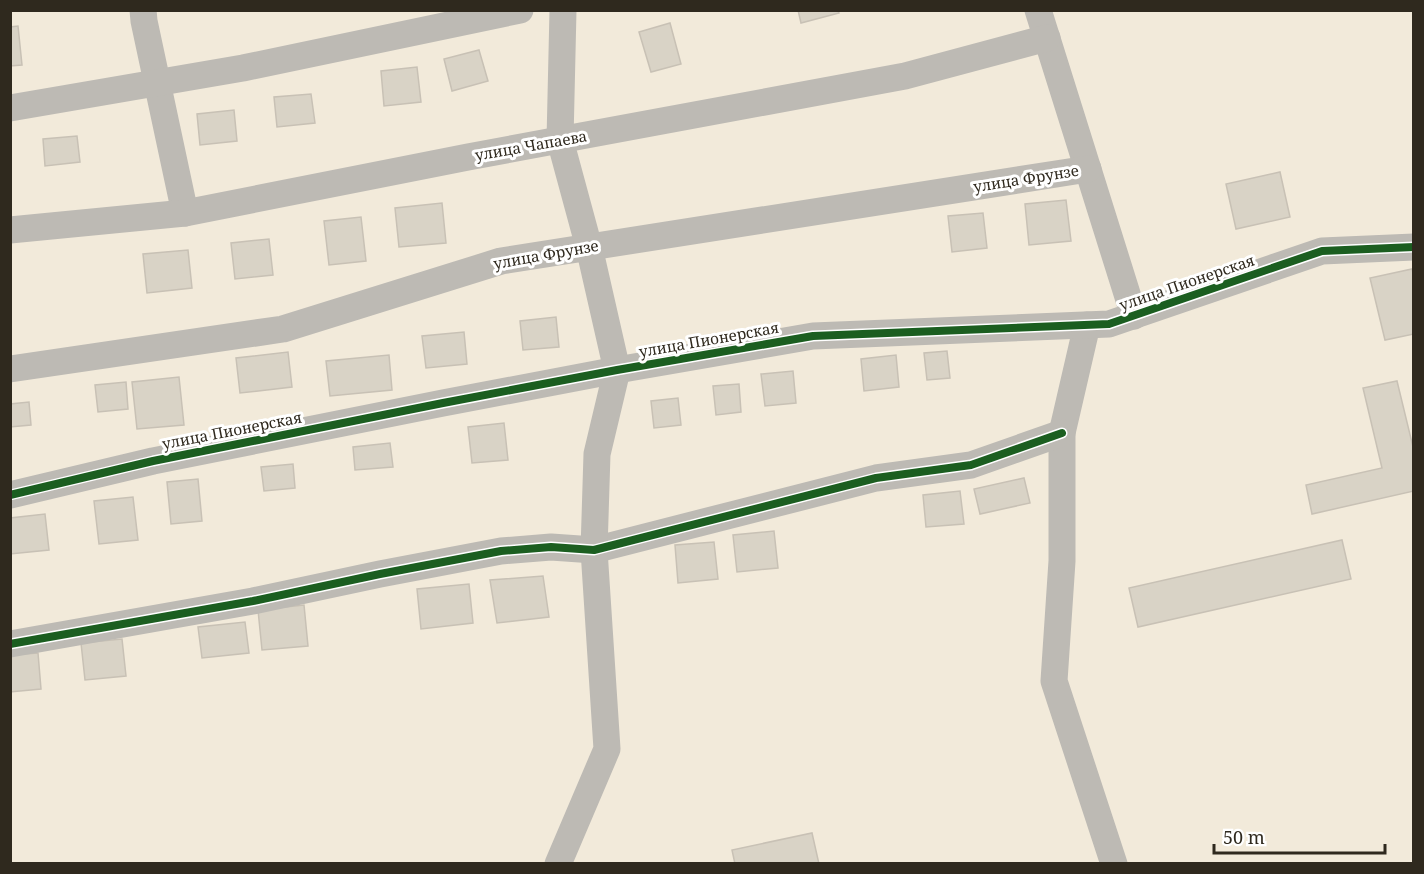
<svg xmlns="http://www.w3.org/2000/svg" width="1424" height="874" viewBox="0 0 1424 874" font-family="'Noto Serif',serif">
	<rect width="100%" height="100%" fill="#f2eada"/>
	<g fill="#d9d3c6" stroke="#c8c1b5" stroke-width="1.5">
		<polygon points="798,10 838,10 839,13 801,23"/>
		<polygon points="670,23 681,64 651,72 639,32"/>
		<polygon points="18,26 22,65 10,66 10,27"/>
		<polygon points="479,50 488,81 452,91 444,59"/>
		<polygon points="417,67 421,102 384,106 381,71"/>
		<polygon points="311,94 315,123 277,127 274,97"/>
		<polygon points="234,110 237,141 200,145 197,114"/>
		<polygon points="77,136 80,162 45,166 43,139"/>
		<polygon points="1280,172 1290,217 1236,229 1226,184"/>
		<polygon points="1066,200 1071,241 1029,245 1025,204"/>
		<polygon points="442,203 446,243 399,247 395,208"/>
		<polygon points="983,213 987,248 952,252 948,216"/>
		<polygon points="361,217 366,261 329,265 324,221"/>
		<polygon points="269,239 273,275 235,279 231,243"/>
		<polygon points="188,250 192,288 147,293 143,254"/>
		<polygon points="1412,269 1414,277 1414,334 1385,340 1370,278"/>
		<polygon points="556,317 559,347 523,350 520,321"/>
		<polygon points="464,332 467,364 426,368 422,336"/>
		<polygon points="947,351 950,378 927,380 924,353"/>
		<polygon points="288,352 292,387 240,393 236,358"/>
		<polygon points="389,355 392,390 330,396 326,361"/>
		<polygon points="896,355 899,387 864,391 861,359"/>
		<polygon points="793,371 796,403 765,406 761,374"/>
		<polygon points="179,377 184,425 137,429 132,382"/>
		<polygon points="1397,381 1414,451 1414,491 1312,514 1306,485 1382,468 1363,388"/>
		<polygon points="126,382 128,409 98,412 95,385"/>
		<polygon points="739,384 741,412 716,415 713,386"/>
		<polygon points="678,398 681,425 654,428 651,401"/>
		<polygon points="29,402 31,425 10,427 10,404"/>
		<polygon points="504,423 508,460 472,463 468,427"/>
		<polygon points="390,443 393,467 355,470 353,447"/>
		<polygon points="293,464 295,488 264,491 261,467"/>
		<polygon points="1024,478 1030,503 980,514 974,489"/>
		<polygon points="198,479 202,521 171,524 167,482"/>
		<polygon points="960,491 964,524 926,527 923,495"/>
		<polygon points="133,497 138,540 99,544 94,501"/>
		<polygon points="45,514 49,550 10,554 10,518"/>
		<polygon points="774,531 778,568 737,572 733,535"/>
		<polygon points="1342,540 1351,579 1138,627 1129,588"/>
		<polygon points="714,542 718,579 678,583 675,545"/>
		<polygon points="543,576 549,617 497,623 490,580"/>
		<polygon points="469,584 473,623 421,629 417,589"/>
		<polygon points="304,605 308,646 262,650 258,610"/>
		<polygon points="245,622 249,653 202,658 198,627"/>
		<polygon points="122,639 126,676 85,680 81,643"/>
		<polygon points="38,653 41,689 10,692 10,655"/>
		<polygon points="812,833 819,864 735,864 732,850"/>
	</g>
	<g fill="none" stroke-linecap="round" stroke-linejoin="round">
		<g stroke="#bdbab4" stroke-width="27">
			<polyline points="143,10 144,21 185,213"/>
			<polyline points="1038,10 1134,316"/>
			<polyline points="10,108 243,68 520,10"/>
			<polyline points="10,230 185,213 468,157 905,76 1047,38"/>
			<polyline points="1087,325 1062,433 1062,561 1054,681 1114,864"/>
			<polyline points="10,369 283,329 501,261 1088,169"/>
			<polyline points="10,495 153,461 443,403 617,370 813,336 1109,324 1322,251 1414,247"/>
			<polyline points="10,644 253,601 380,574 501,551 551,547 594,550 876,478 971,465 1062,433"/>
			<polyline points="558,864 607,749 594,550 597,454 617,370 589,247 560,140 563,10"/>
		</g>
		<defs>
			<g id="cycleway">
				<polyline points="10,495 153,461 443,403 617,370 813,336 1109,324 1322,251 1414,247"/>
				<polyline points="10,644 253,601 380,574 501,551 551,547 594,550 876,478 971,465 1062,433"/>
			</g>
		</defs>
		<use href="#cycleway" stroke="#fff" stroke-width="11"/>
		<use href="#cycleway" stroke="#1b5e20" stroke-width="8"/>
	</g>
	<g text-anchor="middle" stroke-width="6" stroke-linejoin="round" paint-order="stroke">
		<g font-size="15" fill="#2f291e" stroke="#fff">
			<text transform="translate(531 146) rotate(-10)" y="5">улица Чапаева</text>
			<text transform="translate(1026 179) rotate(-9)" y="5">улица Фрунзе</text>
			<text transform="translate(546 255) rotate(-10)" y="5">улица Фрунзе</text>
			<text transform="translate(1187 283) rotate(-19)" y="5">улица Пионерская</text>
			<text transform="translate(709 340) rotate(-10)" y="5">улица Пионерская</text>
			<text transform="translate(232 431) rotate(-11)" y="5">улица Пионерская</text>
		</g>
	</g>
	<rect width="1424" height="874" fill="none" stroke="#2f291e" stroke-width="24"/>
	<path d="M1214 844v9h171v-9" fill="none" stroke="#2f291e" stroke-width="3"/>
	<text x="1223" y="844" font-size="18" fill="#2f291e" stroke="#ffffff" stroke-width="4.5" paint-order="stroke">50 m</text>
</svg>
